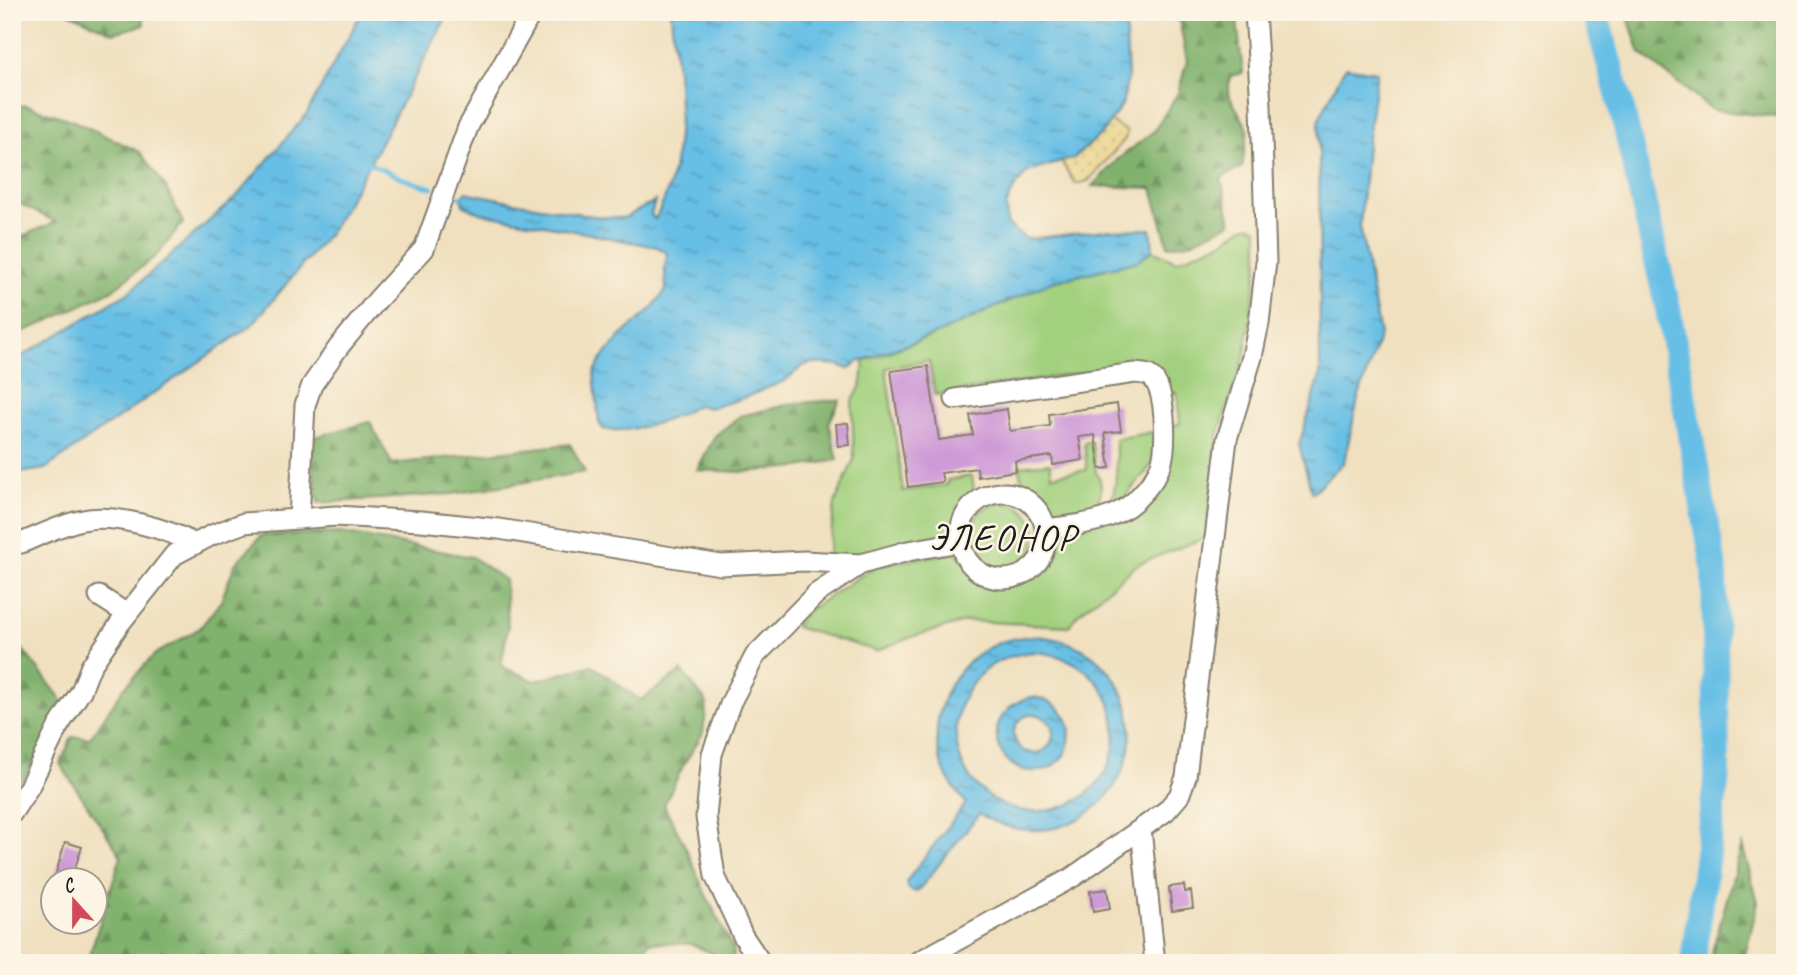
<svg xmlns="http://www.w3.org/2000/svg" width="1797" height="975" viewBox="0 0 1797 975" font-family="Caveat,sans-serif">
	<defs>
		<pattern id="forest-firs" width="22" height="20" patternUnits="userSpaceOnUse" patternTransform="scale(1.75)"><rect width="22" height="20" fill="#81b26d"/><path d="M5 1l3.5 6h-7zM16 11l3.5 6h-7z" fill="#699059"/></pattern>
		<pattern id="sand-dots" width="8" height="8" patternUnits="userSpaceOnUse" patternTransform="scale(1.75)"><rect width="8" height="8" fill="#eeda9e"/><path d="M2 2h.1M6 6h.1" fill="none" stroke="#ccba88" stroke-width="1.8" stroke-linecap="round"/></pattern>
		<pattern id="water-ripples" width="26" height="14" patternUnits="userSpaceOnUse" patternTransform="scale(1.75)"><rect width="26" height="14" fill="#68bfe5"/><path d="M2 4q2-2 4 0t4 0M15 11q2-2 4 0t4 0" fill="none" stroke="#559ab9"/></pattern>
	</defs>
	<rect width="100%" height="100%" fill="#fcf5e5"/>
	<filter id="ink" filterUnits="userSpaceOnUse"><feTurbulence type="fractalNoise" baseFrequency=".0143" numOctaves="2"/><feDisplacementMap in="SourceGraphic" scale="14" xChannelSelector="R" yChannelSelector="G"/><feConvolveMatrix kernelMatrix="1 2 1 2 8 2 1 2 1" color-interpolation-filters="sRGB"/></filter>
	<filter id="wash" filterUnits="userSpaceOnUse"><feTurbulence type="fractalNoise" baseFrequency=".00686" numOctaves="4" result="noise"/><feDisplacementMap in="SourceGraphic" scale="28" xChannelSelector="R" yChannelSelector="G"/><feGaussianBlur stdDeviation="1.57" result="paint"/><feColorMatrix in="noise" values="0 0 0 0 0 0 0 0 0 0 0 0 0 0 0 0 0 1.4 0 .05"/><feComposite in="paint" operator="in"/></filter>
	<g filter="url(#wash)">
		<rect width="100%" height="100%" fill="#f0e0c0"/>
		<g fill="#a2d07e" stroke="#5f764d" stroke-width="2">
			<path d="M1250,225L1258,229V263L1245,355L1218,435L1207,537L1138,564L1078,614L1069,626L968,621L911,637L877,651L795,627L806,612L877,565L956,552C962,559 966,568 974,574C994,589 1024,586 1040,567C1048,558 1048,545 1056,537L1140,504L1172,426L1180,424L1177,393H1168L1154,362L935,395L929,361L886,368L903,491L947,485V480L972,476L975,498C963,507 958,519 955,534L875,555L828,557L835,503L854,459L852,403L862,383L864,361L939,333L1051,282L1138,261L1153,250L1176,261L1222,242L1242,228Z"/>
			<path d="M1158,431V447L1150,467L1125,497L1110,506C1118,484 1117,462 1115,439Z"/>
			<path d="M1084,442H1092L1096,472L1099,477L1101,485L1100,496L1093,513L1050,521C1043,508 1036,499 1023,492L1019,466L1050,463L1052,475L1087,470Z"/>
			<circle cx="1003" cy="536" r="33"/>
		</g>
		<g fill="url(#forest-firs)" stroke="#4e6744" stroke-width="2">
			<polygon points="67,12 142,12 144,25 113,33"/>
			<polygon points="1175,12 1236,12 1243,73 1230,76 1228,94 1248,129 1242,167 1221,178 1231,223 1189,243 1168,246 1152,188 1092,186 1117,160 1154,131 1178,93 1187,61 1180,24"/>
			<polygon points="1626,12 1785,12 1785,118 1712,110 1640,53"/>
			<polygon points="25,105 74,121 140,152 165,186 183,223 157,255 111,291 42,324 12,336 12,240 56,222 12,200 12,108"/>
			<polygon points="840,400 829,423 838,460 799,467 744,472 697,470 715,436 740,416 795,403"/>
			<polygon points="370,422 392,464 570,444 585,472 452,494 318,503 311,459 311,438"/>
			<polygon points="342,533 472,557 505,580 508,626 501,666 535,681 592,665 640,700 682,671 707,703 703,733 683,766 664,805 687,850 705,893 733,949 734,963 691,944 649,942 639,963 87,963 121,856 60,764 72,737 90,738 123,689 154,655 200,628 221,601 235,564 262,535"/>
			<polygon points="12,632 20,646 66,705 12,799"/>
			<polygon points="1742,845 1758,902 1743,963 1709,963"/>
		</g>
		<path fill="url(#sand-dots)" stroke="#857b5d" stroke-width="2" d="M1110,121L1127,132L1125,139L1088,181L1075,184L1061,161C1081,155 1098,138 1110,121Z"/>
		<g fill="url(#water-ripples)" stroke="#426e80" stroke-width="2" fill-rule="evenodd">
			<polygon points="362,12 449,12 370,163 331,231 252,325 45,469 12,474 12,362 128,293 237,196 306,115"/>
			<path d="M671,12H1125L1128,78L1122,105L1102,133L1074,158L1027,172L1014,188L1006,206L1007,223L1015,231L1027,239L1104,230L1151,229L1153,250L1138,261L1051,282L939,333L858,362L848,369L838,365L811,363L803,366L785,381L738,400L709,408L697,405C674,421 630,434 603,429L599,423L594,374L601,360L619,338L650,310L666,290L665,269L667,253L657,247L481,213L463,205L461,197L465,192L535,206L600,217L624,218L655,201L651,215L655,219C679,177 682,118 677,71C675,52 672,32 671,12Z"/>
			<polygon points="1345,67 1377,72 1367,145 1360,226 1380,335 1358,399 1344,462 1312,493 1299,444 1320,377 1319,119"/>
			<path d="M1034,636C1050,637 1066,640 1080,648C1155,688 1144,796 1065,825C1046,832 1023,832 1003,825C994,822 986,818 979,814L918,891L913,892L908,888L906,882L966,803C957,792 948,781 943,768C926,723 946,671 988,648C1002,640 1018,637 1034,636ZM1032,652C1142,657 1141,805 1039,811C1016,813 993,803 977,786C943,751 952,691 992,665C1004,657 1018,654 1032,652Z"/>
			<path d="M1032,697C1091,703 1075,782 1024,770C1013,767 1004,759 1000,749C989,724 1008,702 1032,697ZM1033,714C1065,718 1055,760 1028,752C1023,751 1018,747 1016,742C1009,728 1020,716 1033,714Z"/>
		</g>
		<g fill="none" stroke-linecap="round" stroke-linejoin="round">
			<g stroke="#68bfe5" stroke-width="4.5">
				<polyline points="366,162 409,181 433,188"/>
				<polyline points="457,196 461,197"/>
			</g>
			<polyline stroke="#68bfe5" stroke-width="26" points="1595,12 1620,101 1668,309 1714,568 1717,775 1693,963"/>
		</g>
		<g id="blocks">
			<g fill="#ce9ad7">
				<polygon points="928,366 939,440 973,435 970,415 1007,409 1010,431 1050,426 1049,414 1117,404 1121,431 1105,433 1110,468 1100,469 1095,435 1079,437 1083,460 1053,465 1052,456 1015,461 1016,471 978,477 977,468 941,473 943,482 908,487 891,371"/>
				<polygon points="848,423 850,445 838,446 836,424"/>
				<polygon points="65,842 82,847 71,880 54,880"/>
				<polygon points="1184,885 1185,892 1191,891 1193,908 1172,911 1169,887"/>
				<polygon points="1107,889 1110,909 1093,912 1090,891"/>
			</g>
		</g>
	</g>
	<g filter="url(#ink)">
		<use href="#blocks" fill-opacity="0" stroke="#867e6e" stroke-width="2"/>
		<g fill="none" stroke-linecap="round" stroke-linejoin="round">
			<defs>
				<g id="minor">
					<path d="M955,399L1135,373C1143,374 1149,373 1154,380C1166,395 1167,447 1161,465C1156,478 1146,490 1136,500C1111,523 1077,525 1045,529"/>
					<circle cx="1003" cy="536" r="43"/>
					<polyline points="299,519 305,405 312,385 338,348 378,299 424,249 468,127 532,12"/>
					<path d="M12,544L21,543C41,535 62,524 83,520C113,513 168,529 195,544"/>
					<polyline points="99,596 127,614"/>
					<polyline points="12,813 29,787 58,727 81,691 91,666 121,622 174,555 212,535 244,523 336,516 421,521 499,529 721,565 804,561 861,564 908,551 960,542"/>
					<polyline points="1141,829 1155,963"/>
					<polyline points="761,963 743,936 715,876 706,817 712,754 731,702 755,656 816,594 861,564"/>
					<polyline points="916,963 1073,877 1166,811 1179,796 1186,777 1227,439 1252,357 1259,323 1266,262 1261,106 1255,12"/>
				</g>
			</defs>
			<use href="#minor" stroke="#867e6e" stroke-width="23"/>
			<use href="#minor" stroke="#fff" stroke-width="19"/>
		</g>
	</g>
	<g text-anchor="middle" stroke-width="5" stroke-linejoin="round" paint-order="stroke">
		<g font-size="37" letter-spacing="2" fill="#1c1c1c" stroke="#fcf5e5">
			<text x="1003" y="550">ЭЛЕОНОР</text>
		</g>
	</g>
	<rect width="1797" height="975" fill="none" stroke="#fcf5e5" stroke-width="42"/>
	<g transform="translate(74 901) rotate(339)"><circle r="33" fill="#fcf5e5" stroke="#a29e95" stroke-width="2"/>
	<path d="M0-5L12 26L0 18L-12 26Z" fill="#d1495b"/>
	<text y="-10" font-size="19" font-weight="bold" text-anchor="middle" fill="#1c1c1c">С</text>
	</g>
</svg>
